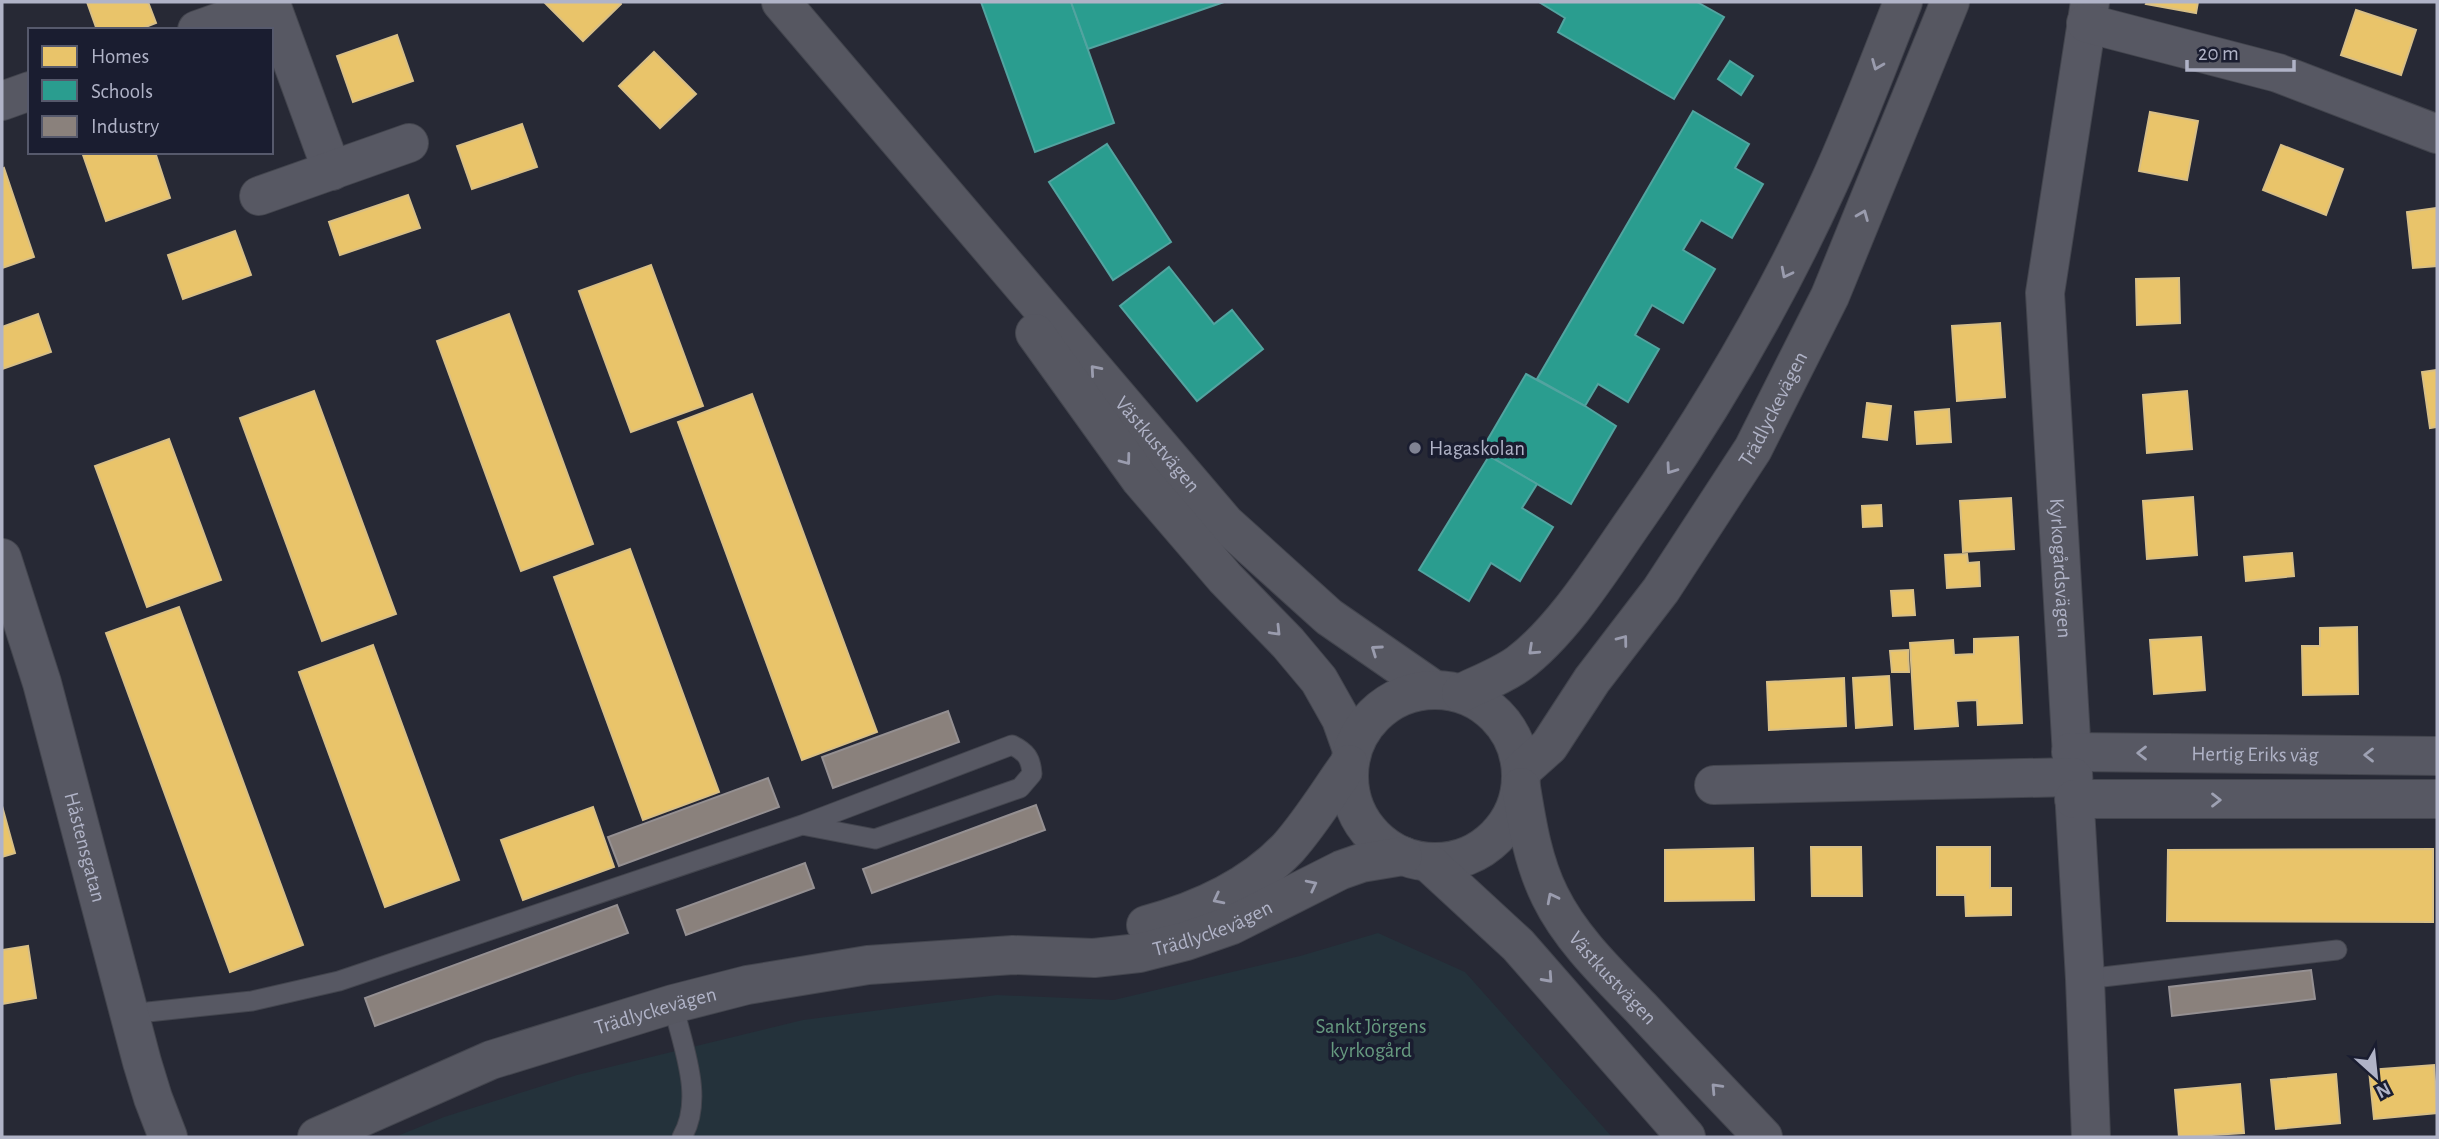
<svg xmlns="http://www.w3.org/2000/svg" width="2439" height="1139" viewBox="0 0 2439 1139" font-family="'Alegreya Sans',sans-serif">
	<rect width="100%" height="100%" fill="#272935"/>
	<polygon fill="#24323b" points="1378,933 1465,972 1612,1137 395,1137 444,1117 577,1075 803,1020 997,995 1114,1000 1300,956"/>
	<g fill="#e9c46a" stroke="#d8bf86" stroke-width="2">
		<polygon points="87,2 148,2 156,23 138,30 97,30"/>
		<polygon points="544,2 620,2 621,4 583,41"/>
		<polygon points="2147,2 2198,2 2196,13 2146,4"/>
		<polygon points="2356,10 2416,30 2401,75 2341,55"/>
		<polygon points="397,35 413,81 353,102 337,56"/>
		<polygon points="654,52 696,94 660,128 619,86"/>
		<polygon points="2150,112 2198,121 2187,180 2139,171"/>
		<polygon points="522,124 537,167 472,189 457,146"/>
		<polygon points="2281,145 2343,169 2326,215 2263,190"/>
		<polygon points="82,152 155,152 170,198 106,221"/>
		<polygon points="4,168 34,257 2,268 2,169"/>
		<polygon points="408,195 420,228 340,255 329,222"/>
		<polygon points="2437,208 2437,266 2413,268 2407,212"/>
		<polygon points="235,231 251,275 183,299 168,255"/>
		<polygon points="651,265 703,406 631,432 579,291"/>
		<polygon points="2179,278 2180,323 2137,325 2136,279"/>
		<polygon points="38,314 51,352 2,369 2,327"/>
		<polygon points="509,314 593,544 521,571 437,341"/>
		<polygon points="2000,323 2005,397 1957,401 1952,326"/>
		<polygon points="2437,370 2437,427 2430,428 2422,372"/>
		<polygon points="314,391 396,614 322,641 240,418"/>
		<polygon points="2187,391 2192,449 2147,453 2143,395"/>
		<polygon points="752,394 877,732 802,760 678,422"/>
		<polygon points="1867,403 1891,406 1887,440 1863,437"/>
		<polygon points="1949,409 1951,442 1917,444 1915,412"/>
		<polygon points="169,439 221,580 147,607 95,466"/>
		<polygon points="2193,497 2197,555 2147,559 2143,501"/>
		<polygon points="2011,498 2014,549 1963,552 1960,501"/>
		<polygon points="1881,505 1882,526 1863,527 1862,506"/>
		<polygon points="630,549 719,792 643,820 554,577"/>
		<polygon points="2292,553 2294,576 2246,581 2244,557"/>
		<polygon points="1967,554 1968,563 1979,562 1980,586 1947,588 1945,555"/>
		<polygon points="1913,590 1915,615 1893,616 1891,591"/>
		<polygon points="179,607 303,945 230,972 106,633"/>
		<polygon points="2357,627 2358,694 2303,695 2302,646 2320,646 2320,628"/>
		<polygon points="2018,637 2022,723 1978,725 1977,700 1956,701 1958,726 1915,729 1910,643 1953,640 1954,655 1974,654 1974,639"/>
		<polygon points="2201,637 2205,690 2154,694 2150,640"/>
		<polygon points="373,645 459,880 385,907 299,672"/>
		<polygon points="1908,650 1909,672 1892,672 1890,651"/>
		<polygon points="1889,676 1892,725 1856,728 1853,678"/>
		<polygon points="1844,678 1846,726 1769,730 1767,682"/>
		<polygon points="2,806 15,853 2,857"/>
		<polygon points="593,807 614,867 523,900 501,840"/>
		<polygon points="1811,847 1861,847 1862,896 1812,896"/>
		<polygon points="1937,847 1990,847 1990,888 2011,888 2011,915 1966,916 1965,895 1937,895"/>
		<polygon points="1753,848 1754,900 1665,901 1665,850"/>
		<polygon points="2433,849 2433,922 2167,921 2168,850"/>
		<polygon points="28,946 36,998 2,1004 2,950"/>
		<polygon points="2434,1065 2437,1113 2374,1119 2369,1070"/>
		<polygon points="2336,1074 2340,1123 2276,1129 2271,1080"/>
		<polygon points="2240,1084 2244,1133 2179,1137 2175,1090"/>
	</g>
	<g fill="#2a9d8f" stroke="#52a4a0" stroke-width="2">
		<polygon points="981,2 1071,2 1114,123 1035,152"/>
		<polygon points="1071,2 1224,2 1088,49"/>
		<polygon points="1539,2 1697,2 1724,17 1674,99 1558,32 1565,18"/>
		<polygon points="1730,61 1753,76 1741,95 1718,79"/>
		<polygon points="1693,111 1749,144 1735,168 1763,184 1732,238 1701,220 1683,250 1715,269 1683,323 1652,305 1635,335 1659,349 1628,402 1598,384 1585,406 1537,379"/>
		<polygon points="1107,144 1171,242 1113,280 1049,182"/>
		<polygon points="1169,267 1214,324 1232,310 1263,349 1197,401 1120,306"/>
		<polygon points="1526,374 1585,406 1616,426 1571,504 1481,451"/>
		<polygon points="1489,456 1537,484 1522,508 1553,527 1520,581 1491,563 1469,601 1419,570"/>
	</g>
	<g fill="#8a817c" stroke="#959092" stroke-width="2">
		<polygon points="948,711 959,742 833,788 822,757"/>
		<polygon points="768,778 779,807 619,866 608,837"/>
		<polygon points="1036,805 1045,830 872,893 863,869"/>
		<polygon points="805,863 814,888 686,935 677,910"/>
		<polygon points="617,905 628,933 375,1026 365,998"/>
		<polygon points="2311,970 2315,999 2172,1016 2169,987"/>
	</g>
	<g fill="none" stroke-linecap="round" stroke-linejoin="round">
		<defs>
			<g id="lane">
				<polyline points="2085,979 2337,950"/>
				<path d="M673,1004C682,1045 705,1098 682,1137"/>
				<path d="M129,1014L252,1001L339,981L802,825L1012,745C1026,752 1031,758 1032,774L1020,788L875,839L802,825"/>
			</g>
			<g id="street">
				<path id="s1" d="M2090,2L2045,293L2085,979L2091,1137"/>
				<polyline points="2086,23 2278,73 2437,134"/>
				<polyline points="197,30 271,4 332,171"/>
				<polyline points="2,101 30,91"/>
				<polyline points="259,196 409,143"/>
				<path id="s2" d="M2,558L42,683L142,1062L153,1098L168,1137"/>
				<path id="s3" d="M2071,752L2437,756"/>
				<polyline points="1714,785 2073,777"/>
				<polyline points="2074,799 2437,799"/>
			</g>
			<g id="secondary">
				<path id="s4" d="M781,2L1225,523L1329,617L1433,689"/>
				<polyline points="1035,333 1140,479 1225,578 1288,643 1319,680 1341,719 1352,750"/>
				<circle cx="1435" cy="776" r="86"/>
				<path d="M1461,693C1480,684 1501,676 1518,664C1564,630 1604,564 1637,517C1711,411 1776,300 1829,183C1856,124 1879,62 1903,2"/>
				<path id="s5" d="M1521,771L1549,746L1592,680L1661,590L1753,449L1830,296L1950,2"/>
				<path id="s6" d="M1521,787C1527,824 1533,862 1550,896C1571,939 1608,974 1641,1008C1681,1051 1722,1094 1763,1137"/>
				<polyline points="1428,862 1518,945 1686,1137"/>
				<path d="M1146,925C1198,911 1250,888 1288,848C1311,822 1329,792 1349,764"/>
				<path id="s7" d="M317,1137L491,1060L673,1004L747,985L868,965L1013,955L1094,958L1139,953L1186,941L1232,925L1341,870L1361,863L1403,856"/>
			</g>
		</defs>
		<use href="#lane" stroke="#43454e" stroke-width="21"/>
		<use href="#street" stroke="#43454e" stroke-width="40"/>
		<use href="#secondary" stroke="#43454e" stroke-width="40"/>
		<use href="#lane" stroke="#575863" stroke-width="19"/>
		<use href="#street" stroke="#575863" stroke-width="38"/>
		<use href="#secondary" stroke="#565761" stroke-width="38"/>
	</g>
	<defs><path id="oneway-chevron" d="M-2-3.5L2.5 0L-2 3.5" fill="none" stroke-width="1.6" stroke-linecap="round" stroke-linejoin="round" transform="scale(1.75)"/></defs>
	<g stroke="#9a9cae">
		<use href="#oneway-chevron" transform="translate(1877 65) rotate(112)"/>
		<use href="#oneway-chevron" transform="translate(1863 215) rotate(-68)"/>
		<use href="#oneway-chevron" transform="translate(1786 273) rotate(117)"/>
		<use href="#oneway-chevron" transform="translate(1095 370) rotate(-131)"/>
		<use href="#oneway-chevron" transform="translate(1126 460) rotate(53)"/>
		<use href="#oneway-chevron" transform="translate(1671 469) rotate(125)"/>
		<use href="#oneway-chevron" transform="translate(1276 631) rotate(46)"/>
		<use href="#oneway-chevron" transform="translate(1623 640) rotate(-53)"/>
		<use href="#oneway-chevron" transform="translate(1376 650) rotate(-145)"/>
		<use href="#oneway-chevron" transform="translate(1533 650) rotate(137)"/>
		<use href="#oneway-chevron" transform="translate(1312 885) rotate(-27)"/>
		<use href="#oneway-chevron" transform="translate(1552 898) rotate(-117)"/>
		<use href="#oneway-chevron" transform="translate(1218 899) rotate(153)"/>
		<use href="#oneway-chevron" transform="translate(1548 978) rotate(48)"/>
		<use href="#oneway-chevron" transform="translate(1716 1088) rotate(-133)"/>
	</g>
	<g stroke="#9ea1b3">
		<use href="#oneway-chevron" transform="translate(2142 753) rotate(-180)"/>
		<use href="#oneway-chevron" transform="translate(2369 755) rotate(-180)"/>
		<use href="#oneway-chevron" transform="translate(2216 800)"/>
	</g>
	<circle fill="#808394" stroke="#1a1d30" stroke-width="2.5" cx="1415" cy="448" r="7"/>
	<g text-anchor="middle" stroke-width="7" stroke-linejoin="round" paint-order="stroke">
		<g font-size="21" fill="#b0b3c7" stroke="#1a1d30">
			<text dy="7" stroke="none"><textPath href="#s5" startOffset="443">Trädlyckevägen</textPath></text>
			<text dy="7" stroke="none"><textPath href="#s4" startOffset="581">Västkustvägen</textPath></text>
			<text dy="7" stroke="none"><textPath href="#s1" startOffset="570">Kyrkogårdsvägen</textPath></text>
			<text dy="7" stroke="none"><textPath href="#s3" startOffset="184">Hertig Eriks väg</textPath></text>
			<text dy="7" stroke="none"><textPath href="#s2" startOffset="301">Håstensgatan</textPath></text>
			<text dy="7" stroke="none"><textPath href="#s7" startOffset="929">Trädlyckevägen</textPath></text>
			<text dy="7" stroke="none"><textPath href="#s6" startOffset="217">Västkustvägen</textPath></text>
			<text dy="7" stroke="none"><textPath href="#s7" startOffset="362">Trädlyckevägen</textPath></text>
		</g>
		<g font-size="21" fill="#b0b3c7" stroke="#1a1d30" text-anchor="start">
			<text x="1429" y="455">Hagaskolan</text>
		</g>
		<g font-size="21" fill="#66997f" stroke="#1a1d30">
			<text x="1371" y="1033">Sankt Jörgens<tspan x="1371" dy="24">kyrkogård</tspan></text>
		</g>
	</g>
	<rect width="2439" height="1139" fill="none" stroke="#b0b3c7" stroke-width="7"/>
	<rect x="28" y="28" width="245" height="126" fill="#1a1d30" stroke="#56596c" stroke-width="2"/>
	<rect x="42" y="46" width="35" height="21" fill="#e9c46a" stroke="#56596c" stroke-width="2"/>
	<text x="91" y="63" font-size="21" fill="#b0b3c7">Homes</text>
	<rect x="42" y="80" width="35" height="21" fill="#2a9d8f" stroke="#56596c" stroke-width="2"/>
	<text x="91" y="98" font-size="21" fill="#b0b3c7">Schools</text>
	<rect x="42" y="116" width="35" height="21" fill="#8a817c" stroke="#56596c" stroke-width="2"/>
	<text x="91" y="133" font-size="21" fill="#b0b3c7">Industry</text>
	<g transform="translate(2376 1076) rotate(153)" stroke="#1a1d30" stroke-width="5" paint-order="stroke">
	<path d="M0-5L12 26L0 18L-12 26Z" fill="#b0b3c7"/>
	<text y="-10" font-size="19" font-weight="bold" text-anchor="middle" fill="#b0b3c7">N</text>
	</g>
	<path d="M2187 60v10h107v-10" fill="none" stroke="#b0b3c7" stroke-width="3.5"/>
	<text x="2198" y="60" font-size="21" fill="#b0b3c7" stroke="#1a1d30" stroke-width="5" paint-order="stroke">20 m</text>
</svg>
